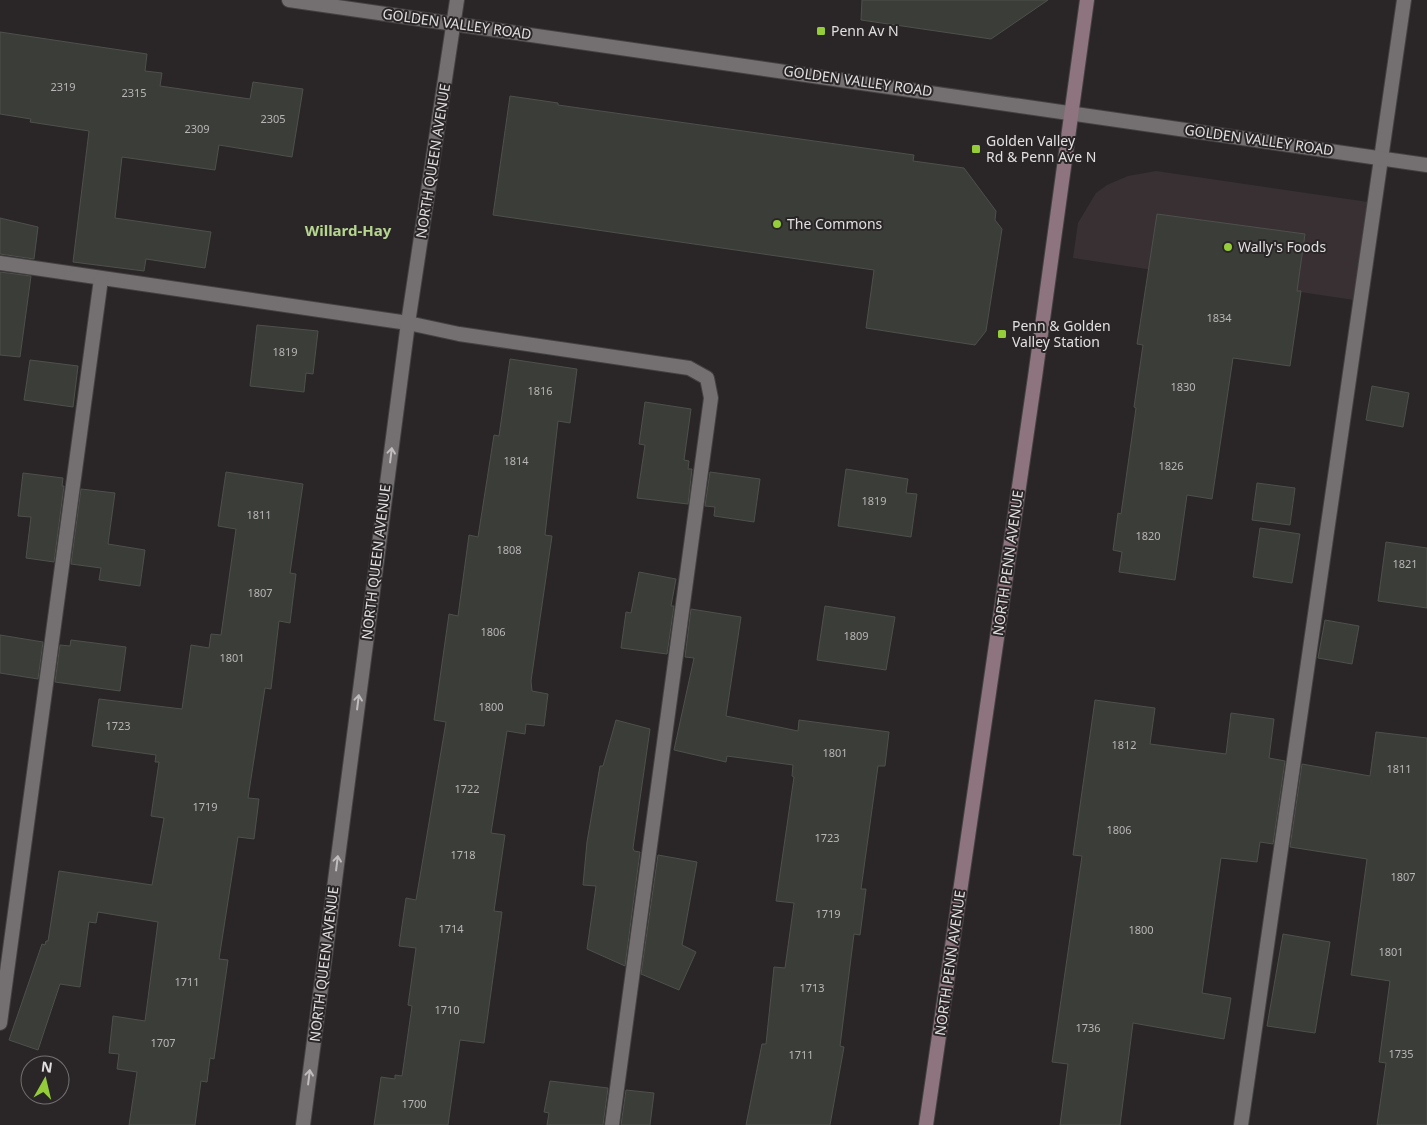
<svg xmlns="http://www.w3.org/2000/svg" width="1427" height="1125" viewBox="0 0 1427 1125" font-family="'Noto Sans',sans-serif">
	<rect width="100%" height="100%" fill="#2a2627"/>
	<polygon fill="#393034" points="1156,171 1375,203 1361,301 1073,258 1078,223 1096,193 1107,185 1128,176"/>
	<g fill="#3b3d39" stroke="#4e504c">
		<polygon points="862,0 1048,0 991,39 861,20"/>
		<polygon points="0,32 147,54 145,71 162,73 160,86 250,99 253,82 303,89 292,157 219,145 215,170 122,157 115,218 211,232 205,268 146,259 144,271 73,262 89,131 30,122 31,119 0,114"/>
		<polygon points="510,96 558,103 558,105 914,155 913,161 964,168 996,211 995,220 1002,229 986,331 975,345 866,328 874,270 493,215"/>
		<polygon points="1157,214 1305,234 1297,291 1301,291 1290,366 1233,358 1212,499 1187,495 1175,580 1119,572 1122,552 1113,550 1118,513 1121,514 1136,408 1134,407 1143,345 1137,344"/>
		<polygon points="0,218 38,227 34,259 0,254"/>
		<polygon points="0,272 31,276 20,357 0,355"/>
		<polygon points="257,325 318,331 313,374 306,373 304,392 250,386"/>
		<polygon points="510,359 577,369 570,423 558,421 545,535 552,536 531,681 532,691 548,694 544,726 526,724 525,734 507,731 491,833 505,835 494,911 502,912 484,1043 460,1040 448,1125 374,1125 381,1077 395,1079 395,1075 402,1076 412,1006 408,1005 416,948 399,946 406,898 416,900 446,722 434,720 449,614 458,616 469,535 478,537 494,435 499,436"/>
		<polygon points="30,360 78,366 73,407 24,400"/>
		<polygon points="1372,386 1409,393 1403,427 1366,420"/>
		<polygon points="645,402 691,409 684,460 689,461 688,469 692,469 688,504 637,498 645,445 639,444"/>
		<polygon points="846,469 908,479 906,493 917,494 911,537 838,526"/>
		<polygon points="226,472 303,484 290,573 296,574 290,623 279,621 271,689 265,688 248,798 259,799 254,839 238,837 219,959 228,960 214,1059 210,1058 207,1082 201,1081 195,1125 129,1125 137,1072 117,1069 119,1054 109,1053 113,1016 145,1021 158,922 98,912 96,923 89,922 80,987 60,984 38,1050 9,1040 42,944 45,945 46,941 48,941 59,871 152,885 164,818 151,816 159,762 155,762 156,755 92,746 99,699 182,709 191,645 209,648 211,634 221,635 236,529 218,526"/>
		<polygon points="710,472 760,479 754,522 714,516 715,507 705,506"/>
		<polygon points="23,473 63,478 62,486 64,486 54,562 26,558 31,517 18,516"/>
		<polygon points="1257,483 1295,488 1290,525 1252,520"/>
		<polygon points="81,489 115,493 108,544 145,550 140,586 99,580 101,568 71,564"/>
		<polygon points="1260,528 1300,534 1292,583 1253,577"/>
		<polygon points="1386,542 1427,548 1427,608 1378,601"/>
		<polygon points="639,572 676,579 671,606 674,606 667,654 621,648 626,612 631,613"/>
		<polygon points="825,606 895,617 886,670 817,660"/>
		<polygon points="691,609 741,617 726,716 798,731 799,720 889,732 885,766 878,766 861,889 866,889 860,935 854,934 840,1046 844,1047 830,1125 746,1125 762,1044 766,1044 774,967 785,968 794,903 776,901 794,777 792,776 793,765 727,756 726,762 674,750 694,658 685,657"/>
		<polygon points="1325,620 1359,626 1352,664 1318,658"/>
		<polygon points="0,635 43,642 38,679 0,673"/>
		<polygon points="71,640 126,647 120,691 55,682 60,645 70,646"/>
		<polygon points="1095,700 1155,708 1150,744 1226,754 1231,713 1274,719 1269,758 1285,761 1273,844 1260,842 1257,862 1221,858 1202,993 1231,998 1224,1039 1133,1023 1120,1125 1060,1125 1068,1064 1052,1062 1082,856 1073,855"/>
		<polygon points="616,720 650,729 633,848 634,851 640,852 625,966 587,949 596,886 583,885 587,842 600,766 603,766"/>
		<polygon points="1376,732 1427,738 1427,1125 1377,1125 1386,1063 1379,1062 1390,981 1351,975 1367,859 1290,847 1302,764 1370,776"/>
		<polygon points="658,855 697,862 682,945 696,952 679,990 641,974"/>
		<polygon points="1283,934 1330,942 1315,1033 1267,1026"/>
		<polygon points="550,1081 608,1088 603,1125 547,1125 549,1113 544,1112"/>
		<polygon points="626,1090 654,1093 650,1125 621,1125"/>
	</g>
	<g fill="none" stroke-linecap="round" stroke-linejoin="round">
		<defs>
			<g id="service">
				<polyline points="0,263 408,323 459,334 689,368 707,378 711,398 612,1125"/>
				<polyline points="0,1023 101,279"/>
				<polyline points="1241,1125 1404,0"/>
			</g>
			<polyline id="minor" points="303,1125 408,323 457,0"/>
			<polyline id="tertiary" points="289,0 1427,165"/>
			<polyline id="secondary" points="926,1125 1035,377 1087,0"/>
		</defs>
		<use href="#service" stroke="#444142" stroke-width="16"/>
		<use href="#minor" stroke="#444142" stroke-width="16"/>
		<use href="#tertiary" stroke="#444142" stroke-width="16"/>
		<use href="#secondary" stroke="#444142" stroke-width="16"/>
		<use href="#service" stroke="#746f71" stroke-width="14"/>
		<use href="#minor" stroke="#746f71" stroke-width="14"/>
		<use href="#tertiary" stroke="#746f71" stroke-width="14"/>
		<use href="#secondary" stroke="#8e747f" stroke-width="14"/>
	</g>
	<defs><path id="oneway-shaft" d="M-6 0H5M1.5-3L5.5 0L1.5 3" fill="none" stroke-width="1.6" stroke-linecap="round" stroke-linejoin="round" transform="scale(1.25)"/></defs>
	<g stroke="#c0bdbf">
		<use href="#oneway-shaft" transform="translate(391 455) rotate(-83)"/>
		<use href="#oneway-shaft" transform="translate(358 702) rotate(-83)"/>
		<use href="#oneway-shaft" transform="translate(337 863) rotate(-83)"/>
		<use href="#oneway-shaft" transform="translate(309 1077) rotate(-83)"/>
	</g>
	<g fill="#95cc3a" stroke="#2a2627" stroke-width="2">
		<rect x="816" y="26" width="10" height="10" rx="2.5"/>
		<rect x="971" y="144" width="10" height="10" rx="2.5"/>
		<circle cx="777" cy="224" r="5"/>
		<circle cx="1228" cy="247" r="5"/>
		<rect x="997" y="329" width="10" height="10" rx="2.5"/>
	</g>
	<g text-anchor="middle" stroke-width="4" stroke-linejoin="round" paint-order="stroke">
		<g font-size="11" fill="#b8b6b6">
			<text x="63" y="91">2319</text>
			<text x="134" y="97">2315</text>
			<text x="273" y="123">2305</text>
			<text x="197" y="133">2309</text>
			<text x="1219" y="322">1834</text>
			<text x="285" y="356">1819</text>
			<text x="1183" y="391">1830</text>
			<text x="540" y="395">1816</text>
			<text x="516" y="465">1814</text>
			<text x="1171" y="470">1826</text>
			<text x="874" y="505">1819</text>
			<text x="259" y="519">1811</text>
			<text x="1148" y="540">1820</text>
			<text x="509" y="554">1808</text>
			<text x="1405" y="568">1821</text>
			<text x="260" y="597">1807</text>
			<text x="493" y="636">1806</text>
			<text x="856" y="640">1809</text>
			<text x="232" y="662">1801</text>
			<text x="491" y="711">1800</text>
			<text x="118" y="730">1723</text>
			<text x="1124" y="749">1812</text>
			<text x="835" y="757">1801</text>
			<text x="1399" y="773">1811</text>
			<text x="467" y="793">1722</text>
			<text x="205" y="811">1719</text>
			<text x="1119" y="834">1806</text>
			<text x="827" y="842">1723</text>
			<text x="463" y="859">1718</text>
			<text x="1403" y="881">1807</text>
			<text x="828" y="918">1719</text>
			<text x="451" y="933">1714</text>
			<text x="1141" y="934">1800</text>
			<text x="1391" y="956">1801</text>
			<text x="187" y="986">1711</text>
			<text x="812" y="992">1713</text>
			<text x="447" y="1014">1710</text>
			<text x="1088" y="1032">1736</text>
			<text x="163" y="1047">1707</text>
			<text x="1401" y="1058">1735</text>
			<text x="801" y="1059">1711</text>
			<text x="414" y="1108">1700</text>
		</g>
		<g font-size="14" fill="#e1dfe0" stroke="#2a2627">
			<text transform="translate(457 24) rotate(8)" y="5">GOLDEN VALLEY ROAD</text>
			<text transform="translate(858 81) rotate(8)" y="5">GOLDEN VALLEY ROAD</text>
			<text transform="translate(1259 140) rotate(8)" y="5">GOLDEN VALLEY ROAD</text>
			<text transform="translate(433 161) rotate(-81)" y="5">NORTH QUEEN AVENUE</text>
			<text transform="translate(376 562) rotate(-83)" y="5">NORTH QUEEN AVENUE</text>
			<text transform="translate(1008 563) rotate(-82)" y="5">NORTH PENN AVENUE</text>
			<text transform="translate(950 963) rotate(-82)" y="5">NORTH PENN AVENUE</text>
			<text transform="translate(324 964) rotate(-83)" y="5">NORTH QUEEN AVENUE</text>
		</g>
		<g font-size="14" fill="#e1dfe0" stroke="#2a2627" text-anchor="start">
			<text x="831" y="36">Penn Av N</text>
			<text x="986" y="146">Golden Valley<tspan x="986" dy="16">Rd &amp; Penn Ave N</tspan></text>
			<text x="787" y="229">The Commons</text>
			<text x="1238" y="252">Wally's Foods</text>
			<text x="1012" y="331">Penn &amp; Golden<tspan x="1012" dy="16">Valley Station</tspan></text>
		</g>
		<g font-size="15" font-weight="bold" fill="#b6d690" stroke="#2a2627">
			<text x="348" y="236">Willard-Hay</text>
		</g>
	</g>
	<g transform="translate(45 1080) rotate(8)"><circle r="24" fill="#2a2627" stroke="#737071"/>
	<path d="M0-4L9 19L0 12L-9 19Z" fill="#95cc3a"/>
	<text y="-8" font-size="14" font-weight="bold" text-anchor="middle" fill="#e1dfe0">N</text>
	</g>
</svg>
